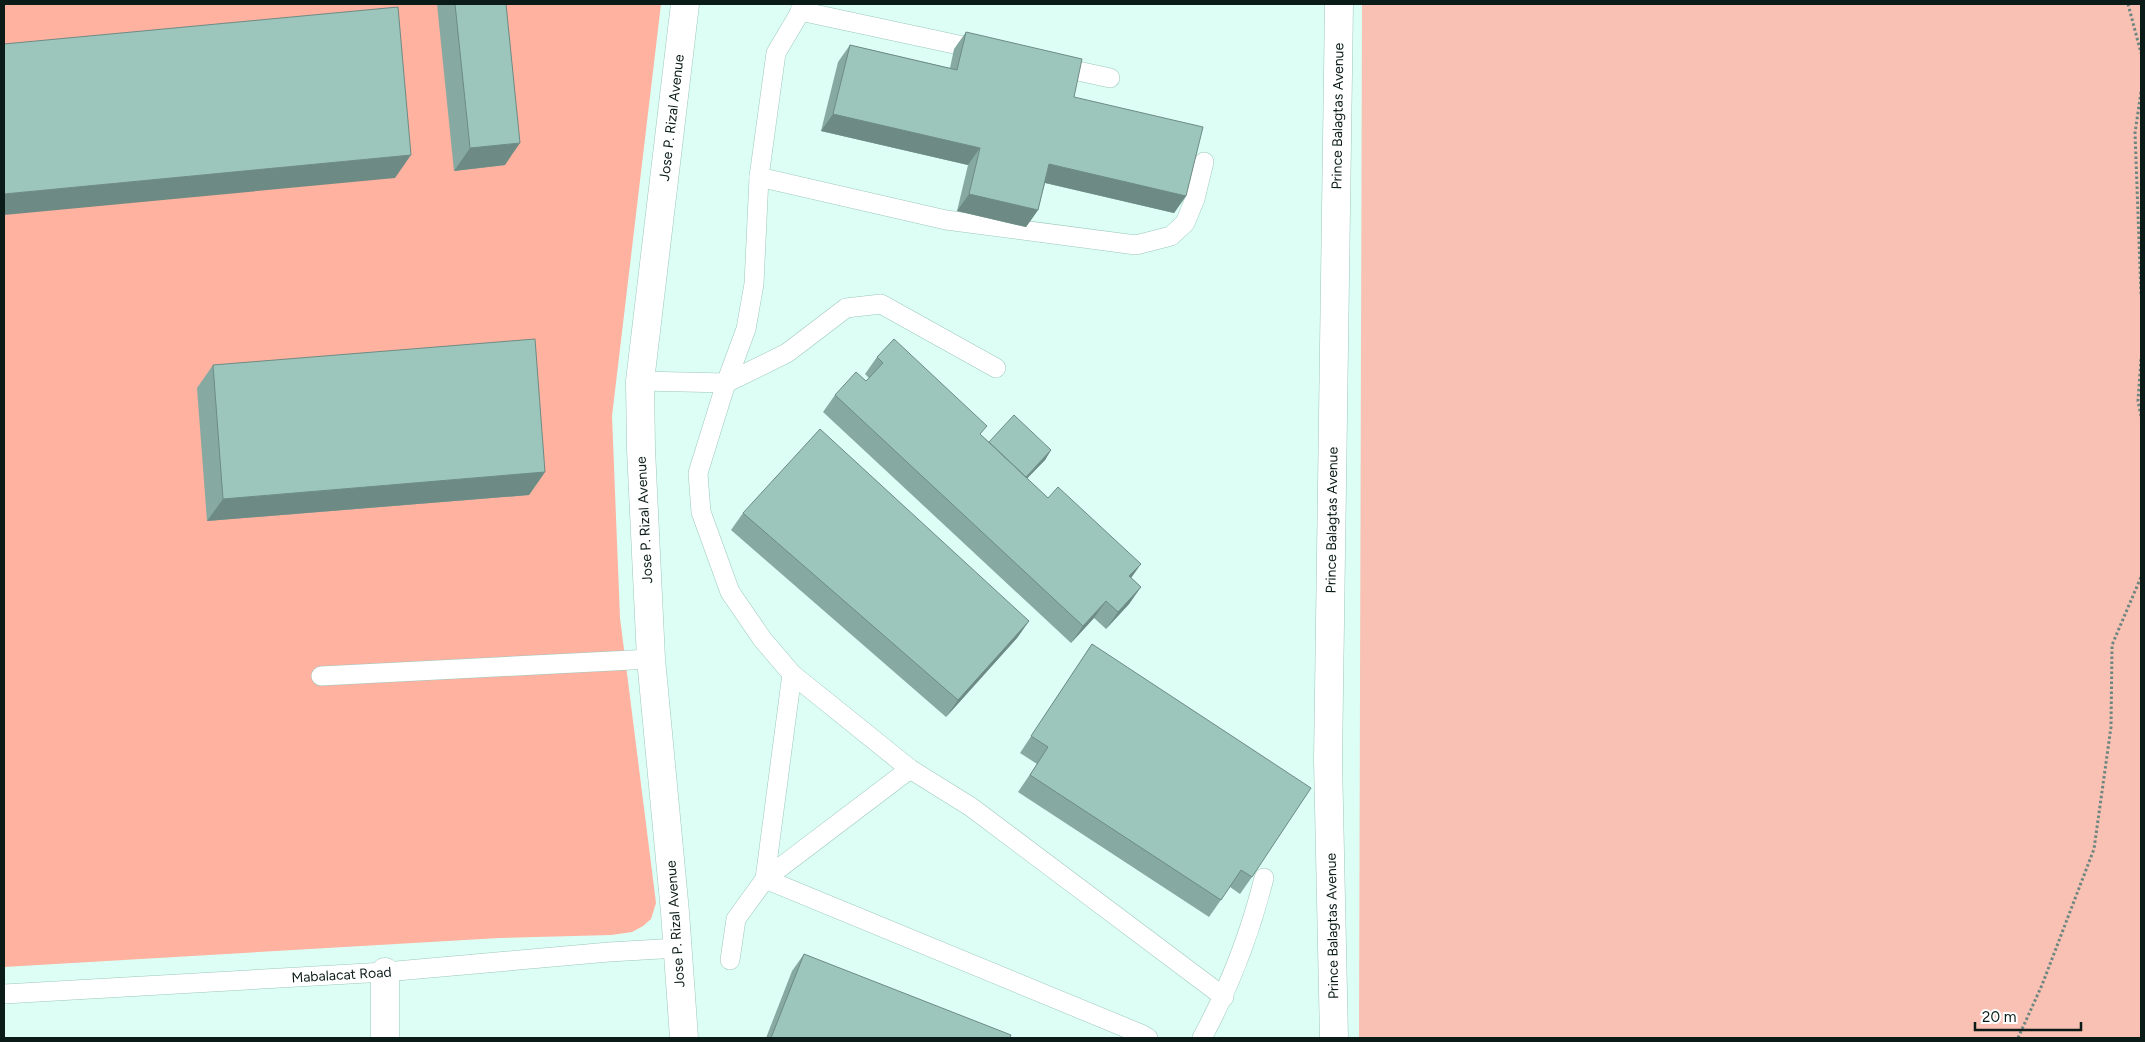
<svg xmlns="http://www.w3.org/2000/svg" width="2145" height="1042" viewBox="0 0 2145 1042" font-family="Figtree,sans-serif">
	<rect width="100%" height="100%" fill="#dcfef5"/>
	<polygon fill="#f8c1b3" points="1362,4 2141,4 2141,1038 1359,1038"/>
	<polygon fill="#feb29f" points="4,4 661,4 612,416 620,618 656,903 651,919 643,926 632,932 611,935 499,938 4,967"/>
	<g fill="none" stroke-linecap="round" stroke-linejoin="round">
		<defs>
			<g id="service">
				<polyline points="800,11 982,50"/>
				<polyline points="1055,66 1110,78"/>
				<polyline points="759,177 946,220 1136,245 1171,236 1185,223 1195,199 1204,162"/>
				<polyline points="996,368 881,304 846,308 787,353 726,383 698,473 701,512 730,592 763,640 792,674 910,769 971,807 1224,997"/>
				<polyline points="640,381 726,383 746,329 754,284 759,177 776,53 805,4"/>
				<polyline points="792,674 765,879 910,769"/>
				<polyline points="321,676 651,659"/>
				<polyline points="730,960 736,919 765,879 1141,1034 1148,1038"/>
				<path id="s1" d="M4,994L385,972L609,952L678,948"/>
				<path d="M1202,1038C1229,988 1250,934 1264,878"/>
			</g>
			<g id="minor">
				<polyline points="385,1038 385,972"/>
				<path id="s2" d="M684,1038L675,912L651,659L641,449L640,381L685,4"/>
			</g>
			<g id="secondary">
				<path id="s3" d="M1334,1038L1328,760L1339,4"/>
			</g>
		</defs>
		<use href="#service" stroke="#9dc7bc" stroke-width="20"/>
		<use href="#minor" stroke="#9dc7bc" stroke-width="29"/>
		<use href="#secondary" stroke="#9dc7bc" stroke-width="29"/>
		<g stroke="#6d8680" stroke-width="3" stroke-dasharray="2.5 2.5" stroke-linecap="butt">
			<polyline points="2128,4 2141,53"/>
			<polyline points="2141,92 2135,133 2141,294"/>
			<polyline points="2141,359 2138,401 2141,416"/>
			<polyline points="2018,1038 2042,985 2094,849 2111,727 2112,645 2141,577"/>
		</g>
		<use href="#service" stroke="#fff" stroke-width="19"/>
		<use href="#minor" stroke="#fff" stroke-width="28"/>
		<use href="#secondary" stroke="#fff" stroke-width="28"/>
	</g>
	<g fill="#86aaa2">
		<polygon points="437,4 506,4 505,165 454,171"/>
		<polygon points="966,32 1074,97 1186,196 1174,213 1045,183 1038,210 1026,227 957,211 968,165 821,131 838,62 850,45 950,68 954,49"/>
		<polygon points="877,357 981,435 989,442 1051,450 1045,460 1027,478 1141,587 1129,604 1106,629 1094,618 1071,643 823,412 835,395 866,381 869,378 865,374"/>
		<polygon points="213,365 545,472 529,495 207,521 197,388"/>
		<polygon points="743,513 1029,621 1017,638 946,717 731,530"/>
		<polygon points="1092,644 1252,877 1240,894 1230,887 1209,917 1018,792 1037,764 1020,753"/>
		<polygon points="804,954 1010,1038 766,1038 792,971"/>
	</g>
	<g fill="#6d8b84">
		<polygon points="833,114 980,148 968,165 821,131"/>
		<polygon points="520,143 505,165 454,171 470,148"/>
		<polygon points="411,155 395,178 4,215 4,194"/>
		<polygon points="1049,164 1186,196 1174,213 1037,181"/>
		<polygon points="969,194 1038,210 1026,227 957,211"/>
		<polygon points="1051,450 1045,460 1019,487 1026,478"/>
		<polygon points="545,472 529,495 207,521 223,499"/>
		<polygon points="1141,564 1129,581 1129,576"/>
		<polygon points="1141,587 1129,604 1106,629 1118,612"/>
		<polygon points="1106,601 1094,618 1071,643 1083,626"/>
		<polygon points="1029,621 1017,638 946,717 958,700"/>
	</g>
	<g fill="#9cc6bc" stroke="#6d8b84">
		<polygon points="455,4 506,4 520,143 470,148"/>
		<polygon points="398,7 411,155 4,194 4,44"/>
		<polygon points="966,32 1082,59 1074,97 1203,127 1186,196 1049,164 1038,210 969,194 980,148 833,114 850,45 957,70"/>
		<polygon points="535,339 545,472 223,499 213,365"/>
		<polygon points="894,339 987,426 980,434 1048,498 1058,487 1141,564 1129,576 1141,587 1118,612 1106,601 1083,626 835,395 856,372 866,381 883,363 877,357"/>
		<polygon points="1014,415 1051,450 1026,477 989,442"/>
		<polygon points="820,429 1029,621 958,700 743,513"/>
		<polygon points="1092,644 1311,788 1252,877 1241,870 1221,900 1030,775 1048,747 1031,736"/>
		<polygon points="804,954 1011,1035 1010,1038 771,1038"/>
	</g>
	<g text-anchor="middle" stroke-width="4" stroke-linejoin="round" paint-order="stroke">
		<g font-size="14" fill="#0b1c18" stroke="#fff">
			<text dy="5" stroke="none"><textPath href="#s3" startOffset="922">Prince Balagtas Avenue</textPath></text>
			<text dy="5" stroke="none"><textPath href="#s2" startOffset="924">Jose P. Rizal Avenue</textPath></text>
			<text transform="translate(644 520) rotate(-93)" y="5">Jose P. Rizal Avenue</text>
			<text dy="5" stroke="none"><textPath href="#s3" startOffset="518">Prince Balagtas Avenue</textPath></text>
			<text transform="translate(675 924) rotate(-94)" y="5">Jose P. Rizal Avenue</text>
			<text transform="translate(1332 926) rotate(-91)" y="5">Prince Balagtas Avenue</text>
			<text dy="5" stroke="none"><textPath href="#s1" startOffset="338">Mabalacat Road</textPath></text>
		</g>
	</g>
	<rect width="2145" height="1042" fill="none" stroke="#0b1c18" stroke-width="10"/>
	<path d="M1975 1022v8h106v-8" fill="none" stroke="#0b1c18" stroke-width="2.5"/>
	<text x="1982" y="1022" font-size="15" fill="#0b1c18" stroke="#ffffff" stroke-width="4" paint-order="stroke">20 m</text>
</svg>
